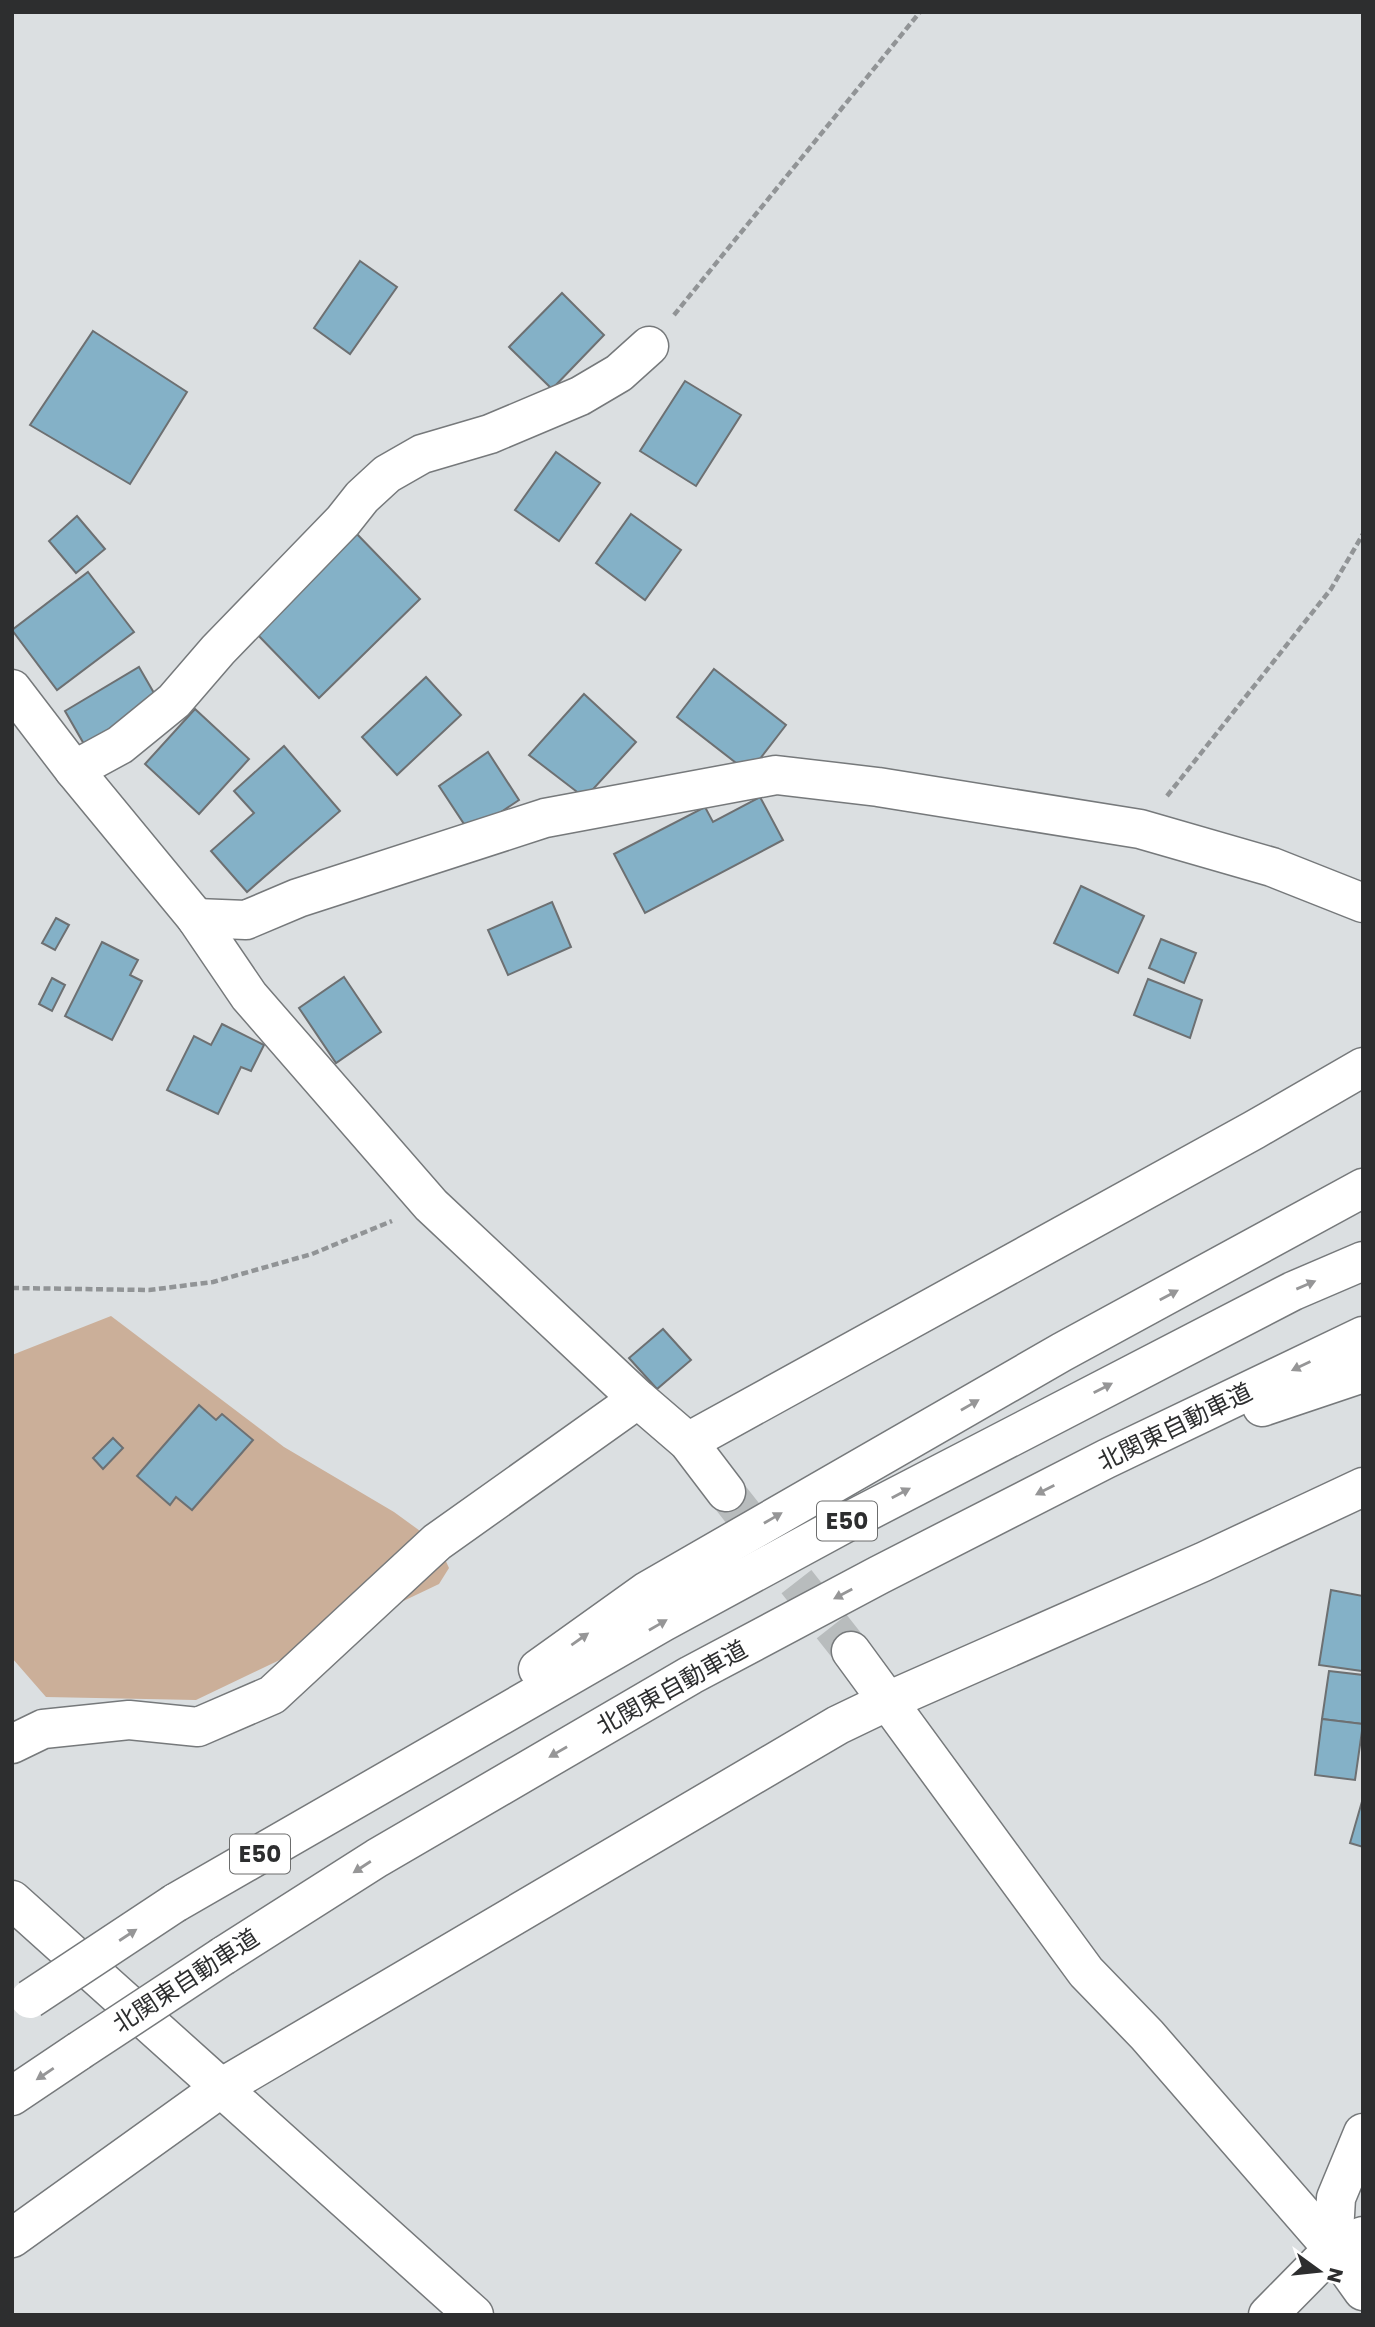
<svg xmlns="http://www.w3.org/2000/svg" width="1375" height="2327" viewBox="0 0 1375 2327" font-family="Poppins,'Noto Sans JP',sans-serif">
	<rect width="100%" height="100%" fill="#dbdfe1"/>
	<polygon fill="#cbaf99" points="111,1316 284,1447 394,1512 438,1544 449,1568 439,1584 196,1700 46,1697 12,1658 12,1355"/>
	<g fill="#84b1c7" stroke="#6d7072" stroke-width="2">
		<polygon points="360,261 397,287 350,354 314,328"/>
		<polygon points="562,293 604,335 552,389 509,347"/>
		<polygon points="93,331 187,392 130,484 30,425"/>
		<polygon points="685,381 741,415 696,486 640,451"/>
		<polygon points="556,452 600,483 559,541 515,510"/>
		<polygon points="631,514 681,550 645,600 596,563"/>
		<polygon points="77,516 105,549 76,573 49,541"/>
		<polygon points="353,530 420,599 319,698 252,629"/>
		<polygon points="88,572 134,632 57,690 12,630"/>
		<polygon points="139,667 158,700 84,744 65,711"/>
		<polygon points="714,669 786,725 749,773 677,717"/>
		<polygon points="426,677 461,715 397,775 362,737"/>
		<polygon points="584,694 636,742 585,798 529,755"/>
		<polygon points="195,709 249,759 199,814 145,764"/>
		<polygon points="284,746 340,811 247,892 211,851 254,813 234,791"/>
		<polygon points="488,752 519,800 470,833 439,786"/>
		<polygon points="760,797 783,840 645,913 614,854 705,807 713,822"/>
		<polygon points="1081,886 1144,916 1118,973 1054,943"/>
		<polygon points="552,902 571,947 508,975 488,930"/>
		<polygon points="56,918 69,925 55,950 42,943"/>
		<polygon points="1161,939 1196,953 1184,983 1149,968"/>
		<polygon points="102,942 138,960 130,975 142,981 112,1040 65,1016"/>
		<polygon points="344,977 381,1032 336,1063 299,1008"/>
		<polygon points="52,978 65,985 52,1011 39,1004"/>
		<polygon points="1148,979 1202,1000 1190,1038 1134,1015"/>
		<polygon points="222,1024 264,1045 251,1071 241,1067 218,1114 167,1090 194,1036 211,1045"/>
		<polygon points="663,1329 691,1360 657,1389 629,1358"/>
		<polygon points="199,1405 216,1420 222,1414 253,1440 192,1510 176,1497 170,1505 137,1476"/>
		<polygon points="113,1438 123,1448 103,1469 93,1458"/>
		<polygon points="1331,1590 1363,1596 1362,1671 1319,1665"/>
		<polygon points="1329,1671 1363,1675 1363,1724 1322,1719"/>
		<polygon points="1322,1719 1363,1724 1355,1780 1315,1775"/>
		<polygon points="1363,1798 1363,1847 1350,1843"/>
	</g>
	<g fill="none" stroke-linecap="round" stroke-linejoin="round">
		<polyline stroke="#b8bcbd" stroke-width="38" stroke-dasharray="38 19" stroke-linecap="butt" points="726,1492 851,1651"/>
		<defs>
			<g id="street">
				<polyline points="12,689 74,770 196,918 249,996 431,1205 638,1399 688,1442 726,1492"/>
				<polyline points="74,770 120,745 174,701 218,650 343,521 362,497 387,474 422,454 490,434 580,396 619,373 649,346"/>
				<polyline points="196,918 246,920 298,898 545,818 776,775 878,787 1140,829 1272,867 1363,903"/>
				<polyline points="688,1442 1254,1130 1363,1067"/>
				<polyline points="851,1651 1086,1972 1147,2035 1333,2249 1363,2291"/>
				<polyline points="12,1744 43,1729 129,1720 198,1727 272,1695 437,1542 638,1399"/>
				<polyline points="12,2238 221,2088 838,1725 888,1701 1203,1562 1363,1487"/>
				<polyline points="1333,2249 1336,2198 1363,2133"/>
				<polyline points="1268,2315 1333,2249 1363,2236"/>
			</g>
			<polyline id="secondary" points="12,1900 474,2315"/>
			<g id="highway">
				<polyline points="1262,1407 1363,1373"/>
				<polyline points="538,1669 647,1591 1062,1352 1363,1188"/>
				<polyline points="175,1903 663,1622 851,1520 1293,1291 1363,1261"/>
				<polyline points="223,1956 377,1858 691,1675 879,1575 1106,1459 1363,1336"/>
				<polyline points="12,2096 79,2051"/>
			</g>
		</defs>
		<use href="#street" stroke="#76797b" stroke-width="41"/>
		<use href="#secondary" stroke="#76797b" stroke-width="41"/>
		<use href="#highway" stroke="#76797b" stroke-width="41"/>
		<g stroke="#919496" stroke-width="4.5" stroke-dasharray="7 3.5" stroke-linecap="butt">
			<polyline points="674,315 920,12"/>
			<polyline points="1167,796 1331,589 1363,534"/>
			<polyline points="12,1288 149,1290 213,1282 312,1254 392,1221"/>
		</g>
		<use href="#street" stroke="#fff" stroke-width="38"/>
		<use href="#secondary" stroke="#fff" stroke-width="38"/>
		<use href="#highway" stroke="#fff" stroke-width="38"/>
		<defs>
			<g id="highway-bridge">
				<polyline points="30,1999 175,1903"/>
				<polyline points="79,2051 223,1956"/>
			</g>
		</defs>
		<use href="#highway-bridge" stroke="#76797b" stroke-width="41" stroke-linecap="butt"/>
		<use href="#highway-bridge" stroke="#fff" stroke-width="38"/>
	</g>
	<defs><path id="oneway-solid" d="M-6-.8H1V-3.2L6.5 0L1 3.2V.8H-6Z" transform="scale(1.75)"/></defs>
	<g fill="#969697">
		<use href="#oneway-solid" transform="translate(1306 1285) rotate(-23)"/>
		<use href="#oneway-solid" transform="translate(1169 1295) rotate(-28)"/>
		<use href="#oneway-solid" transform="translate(1301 1366) rotate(154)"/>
		<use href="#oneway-solid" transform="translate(1103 1388) rotate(-27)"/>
		<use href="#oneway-solid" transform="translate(970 1405) rotate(-30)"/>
		<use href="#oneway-solid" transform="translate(1045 1490) rotate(153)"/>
		<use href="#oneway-solid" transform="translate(901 1493) rotate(-28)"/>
		<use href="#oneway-solid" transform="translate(773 1518) rotate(-30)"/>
		<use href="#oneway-solid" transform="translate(843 1594) rotate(152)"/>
		<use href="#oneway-solid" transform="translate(658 1625) rotate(-30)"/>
		<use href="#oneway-solid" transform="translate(580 1639) rotate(-35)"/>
		<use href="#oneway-solid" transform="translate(558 1752) rotate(150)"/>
		<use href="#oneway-solid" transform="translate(362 1867) rotate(147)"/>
		<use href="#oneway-solid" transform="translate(128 1935) rotate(-33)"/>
		<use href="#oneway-solid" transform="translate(45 2074) rotate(146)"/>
	</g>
	<g text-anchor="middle" stroke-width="6" stroke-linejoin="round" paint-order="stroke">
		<g fill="#fff" stroke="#6c6d6d" stroke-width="2">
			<rect x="817" y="1501.5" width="60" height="39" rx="5"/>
			<rect x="230" y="1834.5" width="60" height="39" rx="5"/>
		</g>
		<g font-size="23" font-weight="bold" fill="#2d2e2f">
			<text x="847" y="1529">E50</text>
			<text x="260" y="1862">E50</text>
		</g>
		<g font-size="24" fill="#2d2e2f" stroke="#fff">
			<text transform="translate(1175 1427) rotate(-26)" y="8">北関東自動車道</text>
			<text transform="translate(672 1688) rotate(-29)" y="8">北関東自動車道</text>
			<text transform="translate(186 1981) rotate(-33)" y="8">北関東自動車道</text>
		</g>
	</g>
	<rect width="1375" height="2327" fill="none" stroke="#2d2e2f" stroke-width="28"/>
	<g transform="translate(1319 2271) rotate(105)" stroke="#ffffff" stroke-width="5" paint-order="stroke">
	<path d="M0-5L12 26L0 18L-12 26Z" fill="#2d2e2f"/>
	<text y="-10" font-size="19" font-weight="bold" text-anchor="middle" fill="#2d2e2f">N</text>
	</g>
</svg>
